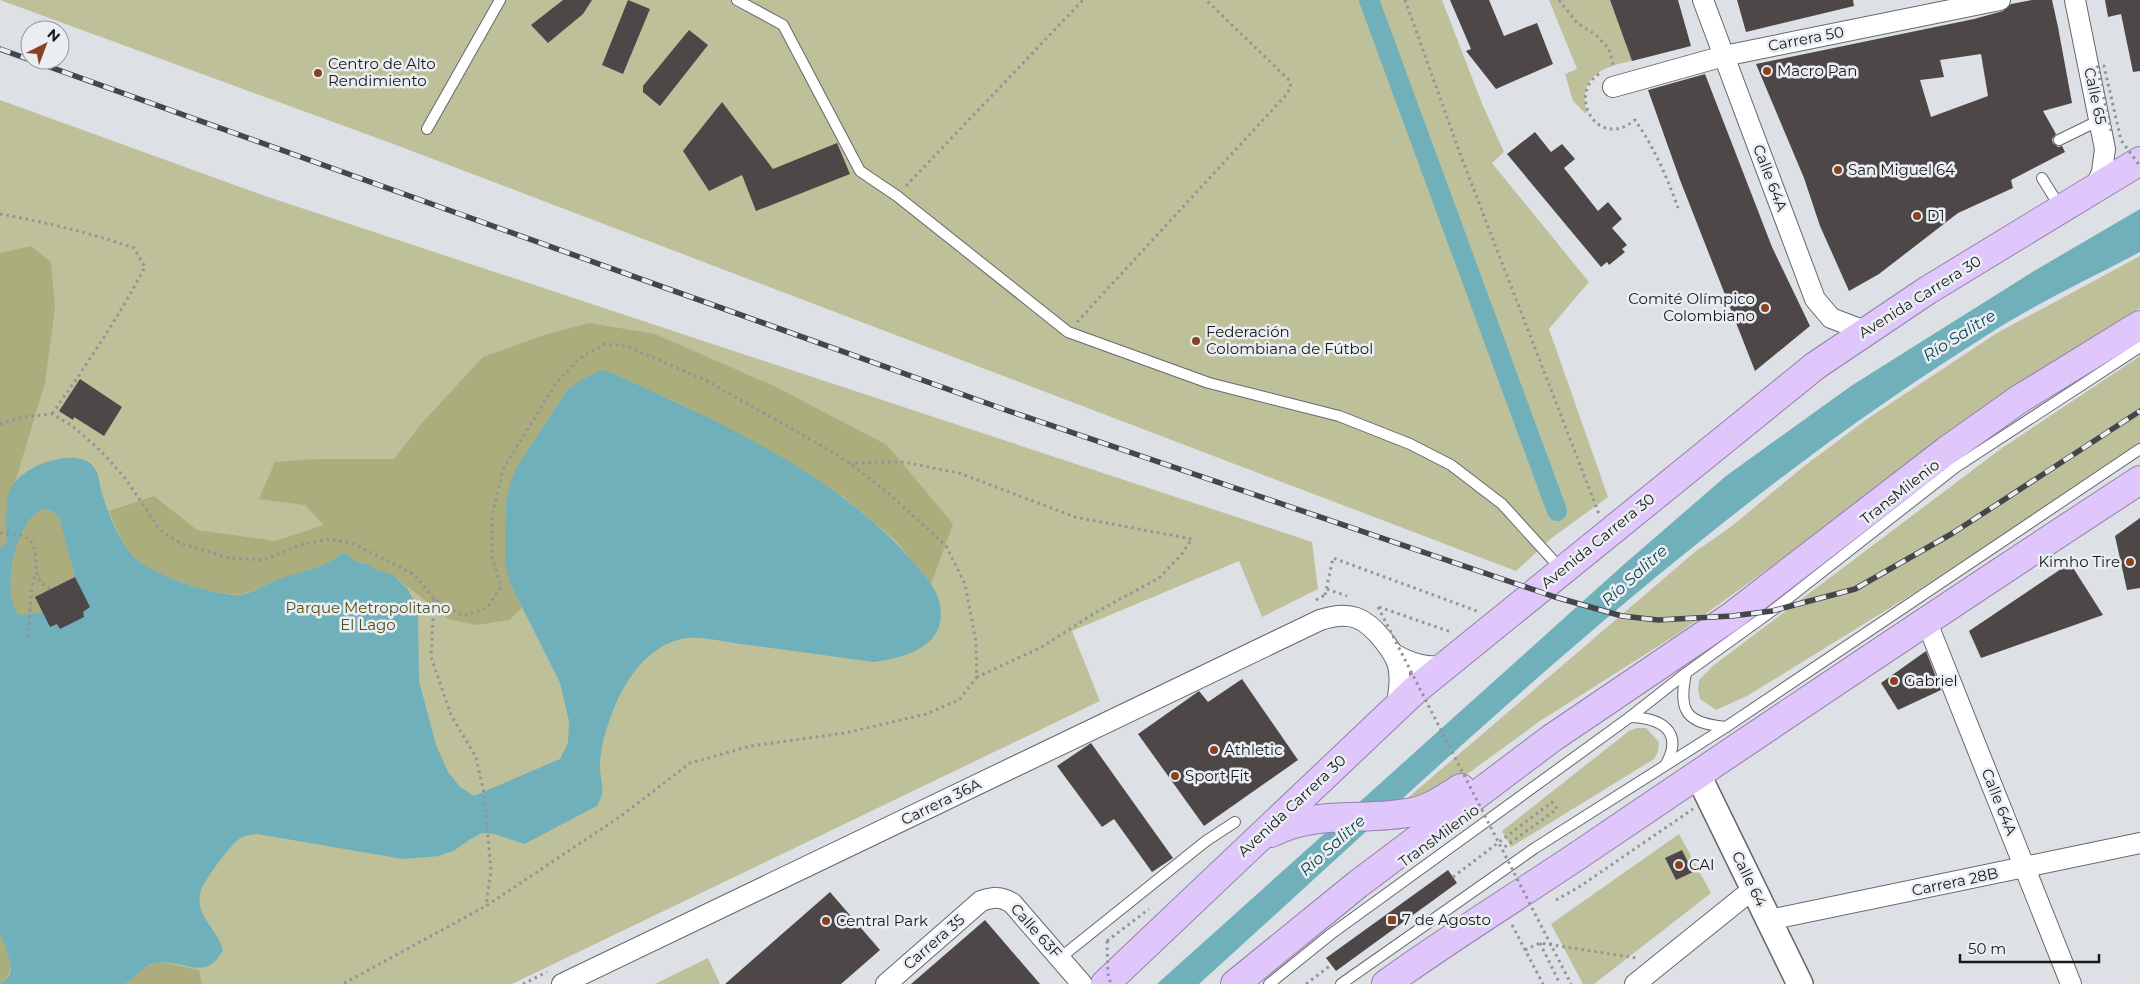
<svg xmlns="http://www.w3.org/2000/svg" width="2140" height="984" viewBox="0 0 2140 984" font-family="Montserrat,sans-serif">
	<rect width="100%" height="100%" fill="#dde1e6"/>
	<g fill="#bec099">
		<polygon points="0,0 1442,0 1483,106 1504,152 1492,163 1589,282 1549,329 1608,497 1553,537 1516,571 396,145"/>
		<path d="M1549,0H1610L1632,61C1604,66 1577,77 1587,112L1585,113L1573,101L1565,74L1577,69Z"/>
		<polygon points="0,100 268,197 1312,542 1318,589 1262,617 1239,561 1072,631 1100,701 512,984 0,984"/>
		<polygon points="2140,256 2140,308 2060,357 1948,431 1804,543 1679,633 1540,721 1455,783 1434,795 1403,802 1696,551 1732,526 1803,467 1867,419 1997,333"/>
		<polygon points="2140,356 2140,445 1914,593 1747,696 1716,710 1700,699 1698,690 1699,680 1714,665 2002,448"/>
		<polygon points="1637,728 1646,728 1659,742 1658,752 1654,759 1511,847 1502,831 1629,731"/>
		<polygon points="1679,834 1711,893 1594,984 1583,984 1551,924"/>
		<polygon points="708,958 720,984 655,984"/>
	</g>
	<g fill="#abad7c">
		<polygon points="31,246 51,262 55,308 45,383 16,479 9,493 7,543 0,549 0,253"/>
		<path d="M589,323L655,334L776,387L887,445L953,524L931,584L895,540L844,497L758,444L683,405L612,373L601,370L567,390L518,465L510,583L523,607L509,620L477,625L448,619L393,575L377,570L370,565L356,562L342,553C325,568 301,572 279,579C266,583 255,592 241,594C219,598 146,573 132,555C121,543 116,526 109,511L154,496L197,530L275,541L324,525L305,505L259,499L275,462L317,459H394L422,423L483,357L544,335Z"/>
		<path d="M43,509L52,511L59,517L75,577L43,612L19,615C0,594 15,520 43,509Z"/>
		<path d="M0,932C5,948 20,974 0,983Z"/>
		<polygon points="155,963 166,963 199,970 202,984 123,984 144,968"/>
	</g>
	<g fill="#70b0ba" fill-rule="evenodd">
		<path d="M2140,209V252C2091,278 2039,302 1992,332C1701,513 1452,755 1199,984H1157L1621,567L1726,476L1851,386L2034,271Z"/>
		<path d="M601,370L612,373C715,419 840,476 914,563C929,581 945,597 940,623C934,651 897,659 873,662C829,656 785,650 741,644C723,642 699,635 681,639C643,648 620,688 609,722C604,735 600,752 600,766C600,783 607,790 597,806L532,840L524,844L495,834L482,833L469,840L455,850L439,856L403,859L257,834C251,835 247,835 242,837C231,843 206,878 201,890C200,894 199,900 200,905C203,922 219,933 223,950C205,984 183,958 155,963C141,966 135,980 123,984C117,984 104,984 96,984C64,984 32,984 0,984C2,982 7,979 9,976C15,968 3,941 0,932V549L7,542C6,527 5,508 9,493C15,468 73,446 92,465C100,473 99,484 102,494C109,514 118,539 132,555C148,574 213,595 237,595C251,595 263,585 276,580C298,571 323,570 342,553L348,554L356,562L370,565L377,570L393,575L407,588L414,601L418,616L419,681L436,745L448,772L460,787L474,796L560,759L568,743L569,721L560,683L510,583L505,561L506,502L511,481L518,465L556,407L567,390L583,379ZM43,509L52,511L59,517L75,577L35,597L43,612L19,615C0,594 15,520 43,509Z"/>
	</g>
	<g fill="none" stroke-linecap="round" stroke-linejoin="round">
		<polyline stroke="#70b0ba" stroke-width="20" points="1369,0 1557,511"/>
	</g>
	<g fill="#4d4747" fill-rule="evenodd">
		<polygon points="563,0 592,0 583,14 548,43 531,25"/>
		<polygon points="628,0 650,9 623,74 602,65"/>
		<polygon points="1450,0 1489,0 1504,36 1537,23 1553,64 1496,89 1466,51 1471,49"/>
		<polygon points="1610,0 1678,0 1691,46 1632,61"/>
		<polygon points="1737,0 1853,0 1854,6 1746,32"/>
		<path d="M2032,0H2052L2058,27L2072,103L2043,111L2056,134L2052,139L2053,143L2058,147L2062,146L2065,152L2011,180L2013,188L1958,213L1879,274L1849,291L1820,226L1804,178L1756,64L1974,19L2003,11L2011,4ZM1981,54L1988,96L1931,117L1920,80L1944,77L1940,60Z"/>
		<polygon points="2105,0 2140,0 2140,71 2133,72 2121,14 2108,17"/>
		<polygon points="689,30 708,45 660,106 643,92 643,86"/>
		<polygon points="1705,74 1772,247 1810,326 1755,371 1680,180 1648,90"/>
		<polygon points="722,102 773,169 837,143 850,174 756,211 742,175 709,191 683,151"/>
		<polygon points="1535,132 1551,152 1562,144 1575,159 1564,168 1598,211 1608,202 1622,219 1612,228 1627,245 1622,249 1625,252 1609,265 1607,262 1601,267 1507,154"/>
		<polygon points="80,379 122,407 104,436 74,417 73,420 59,411"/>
		<polygon points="2140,518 2140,588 2127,590 2115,536"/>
		<polygon points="2070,563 2103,615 1981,658 1969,631"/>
		<polygon points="75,577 90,607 83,612 84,617 60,629 57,624 50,627 35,597"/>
		<polygon points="1926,651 1941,690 1898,710 1881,683"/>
		<polygon points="1242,679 1298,760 1204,826 1138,734 1199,691 1208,702"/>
		<polygon points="1091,743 1173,858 1152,872 1114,819 1102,827 1057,766"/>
		<polygon points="1682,850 1693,872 1676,880 1665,858"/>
		<polygon points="1448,870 1457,883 1336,971 1326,958"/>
		<polygon points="830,892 880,950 841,984 725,984"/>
		<polygon points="985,920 1040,984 911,984"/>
	</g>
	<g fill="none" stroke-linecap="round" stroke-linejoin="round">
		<defs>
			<g id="service">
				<polyline points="737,0 783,25 860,171 897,196 1068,332 1209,383 1339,416 1410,444 1451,465 1502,504 1561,569"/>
				<polyline points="427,129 500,0"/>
				<polyline points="2059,140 2100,120"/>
				<polyline points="2042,178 2060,207"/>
				<path d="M1686,673C1678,712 1686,723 1726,727"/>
				<path d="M1630,717C1661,718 1684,731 1666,764"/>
				<polyline points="1060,958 1206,841 1235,822"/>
				<polyline points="1269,984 1331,934 1630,717 1686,673 1772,611 1956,467 2140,347"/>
				<polyline points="1341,984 1535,848 1726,727 2140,449"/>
			</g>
			<g id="minor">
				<polyline points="1703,0 1815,299 1831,318 1865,331"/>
				<polyline points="2075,0 2105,149 2102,172 2094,190"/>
				<polyline points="1613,87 1724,56 2000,0"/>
				<polyline points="1926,620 2071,984"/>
				<path d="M1394,654C1412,664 1425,668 1445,666"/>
				<polyline points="1769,920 2140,843"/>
				<path d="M562,984L1320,620C1350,610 1365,617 1384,641C1390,649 1395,655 1398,665C1401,678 1399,694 1396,707"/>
				<path d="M886,984L981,901C994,897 1000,896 1012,903L1082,984"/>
				<polyline points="1635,984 1753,889"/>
			</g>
			<polyline id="tertiary" points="1698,775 1800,984"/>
			<g id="trunk">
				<path d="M1271,833C1317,809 1364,822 1413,812C1430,809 1446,797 1461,788"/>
				<polyline points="1105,984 1414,691 1815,366 1928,290 2140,161"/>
				<polyline points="1235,984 1358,884 1552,738 1732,616 1946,451 2018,400 2140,325"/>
				<path d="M1386,984C1455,934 1528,890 1598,842C1778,720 1958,599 2140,480"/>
			</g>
		</defs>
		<use href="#service" stroke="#65686d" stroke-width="12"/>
		<use href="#minor" stroke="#65686d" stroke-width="22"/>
		<use href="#tertiary" stroke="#65686d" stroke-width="28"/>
		<use href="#trunk" stroke="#9480ac" stroke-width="30"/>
		<g stroke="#919498" stroke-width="3" stroke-dasharray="2.5 4" stroke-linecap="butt">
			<polyline points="1405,0 1462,159 1599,514"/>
			<polyline points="1559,0 1577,23 1596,35 1609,49 1614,68"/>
			<path d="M1599,74C1567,94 1597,151 1635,120C1654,147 1667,177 1678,208"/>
			<polyline points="906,186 1083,0"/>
			<path d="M0,214C46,222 90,233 134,248L145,267C118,318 86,366 52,414"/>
			<polyline points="1077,322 1286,95 1291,87 1288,79 1206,0"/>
			<polyline points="0,424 22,417 52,414 71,425 101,451 125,478 160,530 180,543 229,558 264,560 300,545 329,539 354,544 415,575 434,599 463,616 487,608 501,587 492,556 492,515 503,469 556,383 580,358 605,344 626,346 705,380 824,447 849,463 887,492 946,546 965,584 976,642 977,677 959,700 926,714 845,733 751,746 690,763 621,816 486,906 343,984"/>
			<polyline points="849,463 903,462 959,473 1075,517 1192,539 1181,555 1159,578 1098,611 1040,648 977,677"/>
			<path d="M0,533C7,535 17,534 24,536C40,542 33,567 39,579C42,584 46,586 50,589"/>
			<polyline points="1327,589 1347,596"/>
			<polyline points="1325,595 1333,558 1477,611"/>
			<polyline points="434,599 431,657 451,715 476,757 484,793 491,870 486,906"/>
			<polyline points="1316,600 1325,595"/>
			<polyline points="1379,607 1451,632"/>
			<path d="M27,637C32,615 28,593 36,572"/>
			<polyline points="1453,877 1552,802 1557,809 1502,849"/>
			<polyline points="1556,900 1579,887 1693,809"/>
			<polyline points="1512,925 1543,984"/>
			<polyline points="1107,941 1149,909"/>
			<polyline points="1540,943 1560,984"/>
			<polyline points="1525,950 1540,943 1636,958"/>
			<polyline points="523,984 547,972"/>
			<polyline points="1306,984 1331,965"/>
		</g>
		<use href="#service" stroke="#fff" stroke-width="10"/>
		<use href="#minor" stroke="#fff" stroke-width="20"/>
		<use href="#tertiary" stroke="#fff" stroke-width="25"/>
		<use href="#trunk" stroke="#dfc6fb" stroke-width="28"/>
		<defs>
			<polyline id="rail" points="0,49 1003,409 1555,597 1622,616 1658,620 1732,616 1772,611 1855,589 1953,533 2140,411"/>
		</defs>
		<use href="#rail" stroke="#454649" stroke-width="5.5"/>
		<use href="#rail" stroke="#eaeef3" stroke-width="4" stroke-dasharray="11" stroke-linecap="butt"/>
		<g stroke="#919498" stroke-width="3" stroke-dasharray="2.5 4" stroke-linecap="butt">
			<polyline points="2111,131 2097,67 2104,66 2121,140 2140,166"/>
			<polyline points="1378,607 1571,984"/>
			<polyline points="1107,941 1108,974 1111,984"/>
		</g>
	</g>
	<g fill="#89421f" stroke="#eaeef3" stroke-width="2">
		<circle cx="1767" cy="71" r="5"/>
		<circle cx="318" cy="73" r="5"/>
		<circle cx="1838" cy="170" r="5"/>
		<circle cx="1917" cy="216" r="5"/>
		<circle cx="1765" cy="308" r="5"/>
		<circle cx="1196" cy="341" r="5"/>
		<circle cx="2130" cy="562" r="5"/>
		<circle cx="1894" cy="681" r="5"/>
		<circle cx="1214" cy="750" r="5"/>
		<circle cx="1175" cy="776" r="5"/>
		<circle cx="1679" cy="865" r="5"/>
		<rect x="1387" y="915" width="10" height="10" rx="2.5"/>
		<circle cx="826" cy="921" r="5"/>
	</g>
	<g text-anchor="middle" stroke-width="5" stroke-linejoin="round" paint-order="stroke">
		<g font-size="15" fill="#18191b" stroke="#eaeef3">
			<text transform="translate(1806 39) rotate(-11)" y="5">Carrera 50</text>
			<text transform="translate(2095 96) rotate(78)" y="5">Calle 65</text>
			<text transform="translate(1770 178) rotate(69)" y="5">Calle 64A</text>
			<text transform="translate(1920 297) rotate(-32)" y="5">Avenida Carrera 30</text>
			<text transform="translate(1900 492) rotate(-38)" y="5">TransMilenio</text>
			<text transform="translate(1598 541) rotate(-39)" y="5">Avenida Carrera 30</text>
			<text transform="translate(941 802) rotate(-26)" y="5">Carrera 36A</text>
			<text transform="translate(1999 802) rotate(68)" y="5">Calle 64A</text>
			<text transform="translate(1292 806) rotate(-43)" y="5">Avenida Carrera 30</text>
			<text transform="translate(1439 836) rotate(-36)" y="5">TransMilenio</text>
			<text transform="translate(1749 879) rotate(64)" y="5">Calle 64</text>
			<text transform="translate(1955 882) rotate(-12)" y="5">Carrera 28B</text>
			<text transform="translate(1036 931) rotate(48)" y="5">Calle 63F</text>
			<text transform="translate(934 942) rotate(-41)" y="5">Carrera 35</text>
		</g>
		<g font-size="15" fill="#18191b" stroke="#eaeef3" text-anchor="start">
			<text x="328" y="69">Centro de Alto<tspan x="328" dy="17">Rendimiento</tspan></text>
			<text x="1777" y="76">Macro Pan</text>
			<text x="1848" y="175">San Miguel 64</text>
			<text x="1927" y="221">D1</text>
			<text x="1755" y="304" text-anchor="end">Comité Olímpico<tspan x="1755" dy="17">Colombiano</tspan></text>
			<text x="1206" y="337">Federación<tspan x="1206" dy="17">Colombiana de Fútbol</tspan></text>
			<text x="2120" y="567" text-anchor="end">Kimho Tire</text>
			<text x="1904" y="686">Gabriel</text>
			<text x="1224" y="755">Athletic</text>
			<text x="1185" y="781">Sport Fit</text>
			<text x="1689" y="870">CAI</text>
			<text x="1402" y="925">7 de Agosto</text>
			<text x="836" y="926">Central Park</text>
		</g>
		<g font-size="15" fill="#505118" stroke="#eaeef3">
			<text x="368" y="613">Parque Metropolitano<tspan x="368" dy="17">El Lago</tspan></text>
		</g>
		<g font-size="16" font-style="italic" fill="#0a464e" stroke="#eaeef3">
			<text transform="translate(1959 335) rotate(-32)" y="6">Río Salitre</text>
			<text transform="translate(1634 575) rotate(-42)" y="6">Río Salitre</text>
			<text transform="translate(1332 845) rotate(-42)" y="6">Río Salitre</text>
		</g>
	</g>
	<g transform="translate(45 45) rotate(42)"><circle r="24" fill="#eaeef3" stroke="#96999d"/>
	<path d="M0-4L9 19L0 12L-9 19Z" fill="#89421f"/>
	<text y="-8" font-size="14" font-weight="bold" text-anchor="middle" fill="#18191b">N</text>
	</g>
	<path d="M1960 954v8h139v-8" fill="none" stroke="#18191b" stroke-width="2.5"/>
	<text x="1968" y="954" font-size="15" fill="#18191b" stroke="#eaeef3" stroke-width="4" paint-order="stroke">50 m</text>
</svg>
